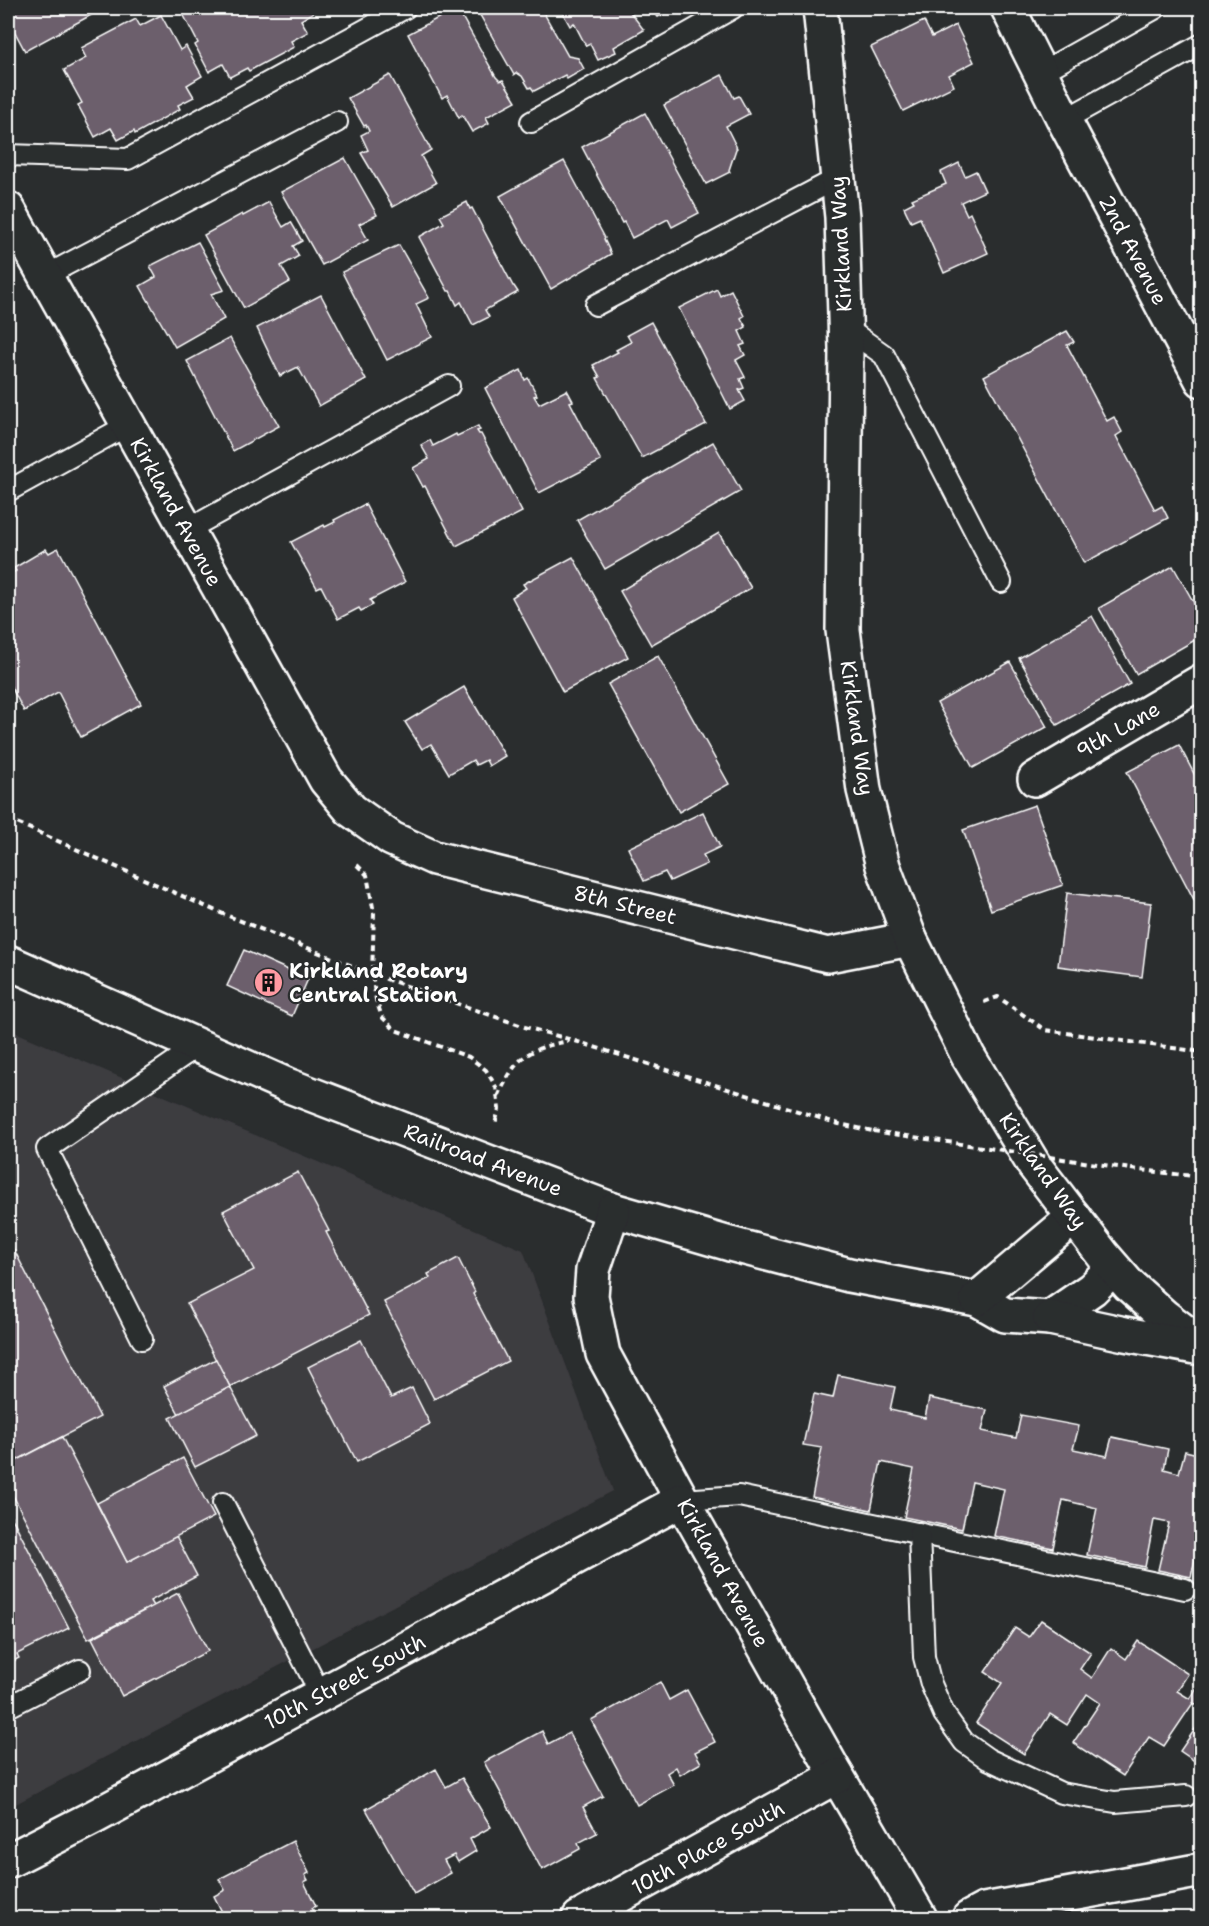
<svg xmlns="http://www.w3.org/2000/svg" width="1209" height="1926" viewBox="0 0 1209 1926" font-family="'Shantell Sans',sans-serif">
	<rect width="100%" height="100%" fill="#2a2d2e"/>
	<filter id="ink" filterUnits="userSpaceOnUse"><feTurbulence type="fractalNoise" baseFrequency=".0167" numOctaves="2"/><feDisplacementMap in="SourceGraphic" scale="12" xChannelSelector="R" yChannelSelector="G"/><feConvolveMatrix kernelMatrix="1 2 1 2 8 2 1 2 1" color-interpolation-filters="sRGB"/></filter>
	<g filter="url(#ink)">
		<polygon fill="#3e3c41" points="8,1029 523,1250 613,1491 8,1808"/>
		<g fill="#6c5f6c" stroke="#fff" stroke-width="1.5">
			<polygon points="8,8 104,8 25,51 8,19"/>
			<polygon points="180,8 312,8 314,12 301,20 308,32 291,41 294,47 249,71 247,68 230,77 223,64 209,72 195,45 198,43"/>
			<polygon points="457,8 496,77 500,81 503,80 516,101 486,117 489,123 472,132 462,115 459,118 447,95 442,98 408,34"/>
			<polygon points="476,8 541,8 568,56 578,58 584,69 567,79 565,75 534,91 531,87 529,88 522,76 517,73 514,75"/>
			<polygon points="560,8 627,8 644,30 614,47 616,52 598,60 590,44 586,46 574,23 570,26"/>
			<polygon points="650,8 676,8 658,17"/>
			<polygon points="161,15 180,50 186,46 202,76 187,85 194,97 178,105 180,109 135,134 134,131 118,140 111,128 95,137 78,105 82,103 64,70 86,58 81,48 136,19 140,26"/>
			<polygon points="924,21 932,37 956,25 974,62 949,75 954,86 903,111 871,47"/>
			<polygon points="390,75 431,150 421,156 436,183 393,207 361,153 368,150 361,135 369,131 366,125 364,126 348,98"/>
			<polygon points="722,75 734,98 739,96 749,114 726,126 737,148 736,149 729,170 730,172 706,184 664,105"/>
			<polygon points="645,113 699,213 672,227 668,219 632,238 624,222 622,223 582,147"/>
			<polygon points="345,158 377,215 359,224 368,240 322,265 281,192"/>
			<polygon points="564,161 605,238 604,239 611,254 551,289 500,196"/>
			<polygon points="959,163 965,176 976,171 985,191 961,202 967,215 970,213 988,253 944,273 920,218 911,222 904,207 914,202 912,199 946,184 941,172"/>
			<polygon points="269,202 283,227 291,222 302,241 293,246 299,256 281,266 290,282 244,308 204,235 242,214 243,216"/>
			<polygon points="467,202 470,209 472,208 513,286 514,286 518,292 485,310 489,317 473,325 461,302 457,305 450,291 448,291 419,237 444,223 440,216"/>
			<polygon points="198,242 224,290 211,294 224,319 175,347 140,286 156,277 150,266"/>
			<polygon points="399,245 429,298 416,304 432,337 387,360 342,272"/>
			<polygon points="717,289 720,296 731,290 744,316 741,318 746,327 739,331 745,344 740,346 745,355 736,360 745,377 740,379 744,388 739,390 745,401 730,409 679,308"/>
			<polygon points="321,295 366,380 319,406 298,367 280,376 257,328"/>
			<polygon points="651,322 706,424 642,458 597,378 600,377 593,365 618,352 616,350 631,342 627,335"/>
			<polygon points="1067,331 1074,342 1067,345 1107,421 1114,417 1122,432 1116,436 1155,510 1162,506 1168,518 1084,563 984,376"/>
			<polygon points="230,338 279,426 233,451 187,361"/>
			<polygon points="521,370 525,380 528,378 537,395 534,396 539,404 567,390 573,401 570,402 601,461 539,493 485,388"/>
			<polygon points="478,426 480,430 477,431 479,434 481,434 522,512 456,546 425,486 423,487 413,468 429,459 421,445 430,440 433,446 456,434 457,436"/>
			<polygon points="713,442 741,491 605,569 577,520"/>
			<polygon points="365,504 405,582 370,600 373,605 361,611 359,608 338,619 321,586 317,588 291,542 324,525 325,527 335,522 334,520"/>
			<polygon points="719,533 751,588 651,645 620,591"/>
			<polygon points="58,548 141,704 81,737 58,692 24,711 8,681 8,575 16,571 14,568 46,549 49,553"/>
			<polygon points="573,557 628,657 563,692 512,597 526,588 523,584"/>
			<polygon points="1173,566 1202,617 1202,636 1136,674 1099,608"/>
			<polygon points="1092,616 1130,684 1057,725 1019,658"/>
			<polygon points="658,656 729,784 679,812 608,684"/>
			<polygon points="1010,662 1047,727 973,768 937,703"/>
			<polygon points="464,687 505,756 489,766 486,760 476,765 473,760 449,774 431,744 422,749 405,722"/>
			<polygon points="1179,745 1202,789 1202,915 1127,772"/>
			<polygon points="1035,805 1063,885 991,910 963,830"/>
			<polygon points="703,812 720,847 703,855 707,864 670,881 665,872 644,881 628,848"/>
			<polygon points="1067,893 1151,903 1142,977 1058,966"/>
			<polygon points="244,950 308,979 292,1016 227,986"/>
			<polygon points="298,1172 329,1231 326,1232 369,1315 230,1387 187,1304 254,1270 223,1211"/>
			<polygon points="8,1238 100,1417 8,1465"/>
			<polygon points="458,1258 475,1292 473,1294 508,1361 434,1399 384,1302 430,1278 428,1274"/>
			<polygon points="361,1340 391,1398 412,1388 430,1424 357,1462 308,1367"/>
			<polygon points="216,1359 230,1387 179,1414 164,1386"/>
			<polygon points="838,1375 895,1387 890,1410 925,1418 929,1398 987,1410 982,1431 1016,1438 1021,1415 1079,1426 1073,1449 1107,1456 1112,1437 1168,1449 1164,1469 1179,1473 1185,1451 1202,1455 1202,1529 1191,1577 1158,1570 1169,1523 1154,1520 1145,1567 1087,1555 1097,1508 1063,1500 1053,1548 994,1536 1004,1489 972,1482 962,1529 904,1517 914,1469 881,1462 871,1510 812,1497 822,1448 803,1445 814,1394 833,1398"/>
			<polygon points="230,1387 256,1436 195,1467 170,1418"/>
			<polygon points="62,1437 127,1562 176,1536 197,1576 150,1601 153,1606 88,1639 8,1486 8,1465"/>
			<polygon points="183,1458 214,1517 127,1562 97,1503"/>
			<polygon points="8,1510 69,1628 17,1654 19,1658 8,1664"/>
			<polygon points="178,1593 208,1651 122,1696 92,1638"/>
			<polygon points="1041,1620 1091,1653 1080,1669 1092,1678 1111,1648 1126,1659 1138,1641 1188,1674 1177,1691 1190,1699 1202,1681 1202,1709 1193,1703 1164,1746 1149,1737 1123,1776 1073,1743 1100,1703 1087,1694 1067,1725 1050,1714 1024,1754 976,1723 1002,1683 985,1672 1015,1628 1029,1637"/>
			<polygon points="660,1682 669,1700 687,1690 715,1742 695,1752 701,1763 680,1775 676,1767 667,1773 674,1785 637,1805 591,1720"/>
			<polygon points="1202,1719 1202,1766 1180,1751"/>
			<polygon points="542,1731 548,1744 569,1733 603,1796 583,1807 597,1833 578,1843 580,1849 542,1870 484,1762"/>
			<polygon points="436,1769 446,1787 462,1778 491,1827 470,1839 476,1851 458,1862 454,1855 444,1860 451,1873 414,1894 366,1809"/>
			<polygon points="293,1841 309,1873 305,1875 308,1880 304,1882 316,1906 312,1908 318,1918 225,1918 214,1896 225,1890 219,1879"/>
		</g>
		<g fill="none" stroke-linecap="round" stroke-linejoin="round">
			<defs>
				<g id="lane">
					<polyline points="1040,73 1156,8"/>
					<polyline points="1064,120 1202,44"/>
					<polyline points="531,122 733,8"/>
					<polyline points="8,155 128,159 405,8"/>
					<polyline points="45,276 337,122"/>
					<polyline points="596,305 838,178"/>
					<polyline points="846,328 884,355 1001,582"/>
					<polyline points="8,491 128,425"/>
					<polyline points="187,530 449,386"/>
					<polyline points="142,1339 47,1149 196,1047"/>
					<polyline points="682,1500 739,1496 1185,1589"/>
					<polyline points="223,1503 321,1695"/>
					<polyline points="919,1533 924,1657 931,1684 944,1714 964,1742 988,1759 1061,1793 1115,1802 1186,1796"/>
					<polyline points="8,1707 80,1670"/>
				</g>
				<g id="street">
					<polyline points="1008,8 1064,120 1202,380"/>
					<polyline points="8,209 326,780 351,810 392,839 434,858 828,955 910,939"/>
					<polyline points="1035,779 1202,681"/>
					<polyline points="8,962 287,1085 613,1210 730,1244 849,1275 977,1299 1005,1315 1050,1318 1092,1289 1113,1268"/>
					<polyline points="613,1210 593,1270 591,1296 603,1354 682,1500 837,1776 920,1918"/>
					<polyline points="977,1299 1074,1217"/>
					<polyline points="8,1861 94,1817 682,1500"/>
					<polyline points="579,1918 837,1776"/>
					<polyline points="969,1918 984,1910 1202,1870"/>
				</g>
				<g id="secondary">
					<polyline points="820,8 842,217 846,349 843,630 864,790 883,866 910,939 968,1056 1034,1165 1103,1255 1129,1285 1165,1317 1202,1345"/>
					<polyline points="1050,1318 1125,1334 1201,1348"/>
				</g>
			</defs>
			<use href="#lane" stroke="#fff" stroke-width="24"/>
			<use href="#street" stroke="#fff" stroke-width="38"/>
			<use href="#secondary" stroke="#fff" stroke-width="38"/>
			<g stroke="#fff" stroke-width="4" stroke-dasharray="6 4.5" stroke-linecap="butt">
				<polyline points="8,819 216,911 372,974 525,1027 572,1040 839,1124 873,1131"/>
				<polyline points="357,865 367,875 374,913 372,974 376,1000 382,1017 395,1030 469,1057 486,1070 496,1087 499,1109 495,1124"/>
				<polyline points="984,1002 998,997 1045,1030 1202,1052"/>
				<path d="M498,1097C516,1057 526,1049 569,1041"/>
				<polyline points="1131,1169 1202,1177"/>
			</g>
			<use href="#lane" stroke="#2a2d2e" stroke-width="20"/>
			<use href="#street" stroke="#2a2d2e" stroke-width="33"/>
			<use href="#secondary" stroke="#2a2d2e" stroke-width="33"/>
			<polyline stroke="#fff" stroke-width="4" stroke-dasharray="6 4.5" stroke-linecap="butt" points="873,1131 1131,1169"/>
		</g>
	</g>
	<defs>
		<symbol id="building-disc" viewBox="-11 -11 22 22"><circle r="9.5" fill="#ff9aa2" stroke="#2a2d2e"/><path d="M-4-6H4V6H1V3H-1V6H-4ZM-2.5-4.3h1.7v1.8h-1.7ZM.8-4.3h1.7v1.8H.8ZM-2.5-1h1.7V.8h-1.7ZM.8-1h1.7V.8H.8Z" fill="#111"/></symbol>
	</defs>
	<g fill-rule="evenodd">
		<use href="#building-disc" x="252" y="966" width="33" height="33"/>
	</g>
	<g text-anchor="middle" stroke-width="4.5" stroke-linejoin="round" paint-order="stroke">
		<g font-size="21" fill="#fff" stroke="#2a2d2e">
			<text transform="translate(841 244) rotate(-93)" y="7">Kirkland Way</text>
			<text transform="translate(1133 250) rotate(62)" y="7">2nd Avenue</text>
			<text transform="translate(176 512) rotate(61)" y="7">Kirkland Avenue</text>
			<text transform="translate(857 728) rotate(82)" y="7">Kirkland Way</text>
			<text transform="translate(1118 730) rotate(-30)" y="7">9th Lane</text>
			<text transform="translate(625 905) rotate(14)" y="7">8th Street</text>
			<text transform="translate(483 1160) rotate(21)" y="7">Railroad Avenue</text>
			<text transform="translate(1043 1171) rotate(55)" y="7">Kirkland Way</text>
			<text transform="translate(723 1573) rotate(61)" y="7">Kirkland Avenue</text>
			<text transform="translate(345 1682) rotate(-28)" y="7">10th Street South</text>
			<text transform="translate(708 1848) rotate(-29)" y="7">10th Place South</text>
		</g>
		<g font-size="21" font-weight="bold" fill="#fff" stroke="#2a2d2e" text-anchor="start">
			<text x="289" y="978">Kirkland Rotary<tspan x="289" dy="24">Central Station</tspan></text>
		</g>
	</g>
	<rect width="1209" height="1926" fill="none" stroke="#2a2d2e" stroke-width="30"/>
	<rect x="15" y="15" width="1179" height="1896" fill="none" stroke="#fff" stroke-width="2" filter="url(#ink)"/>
</svg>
